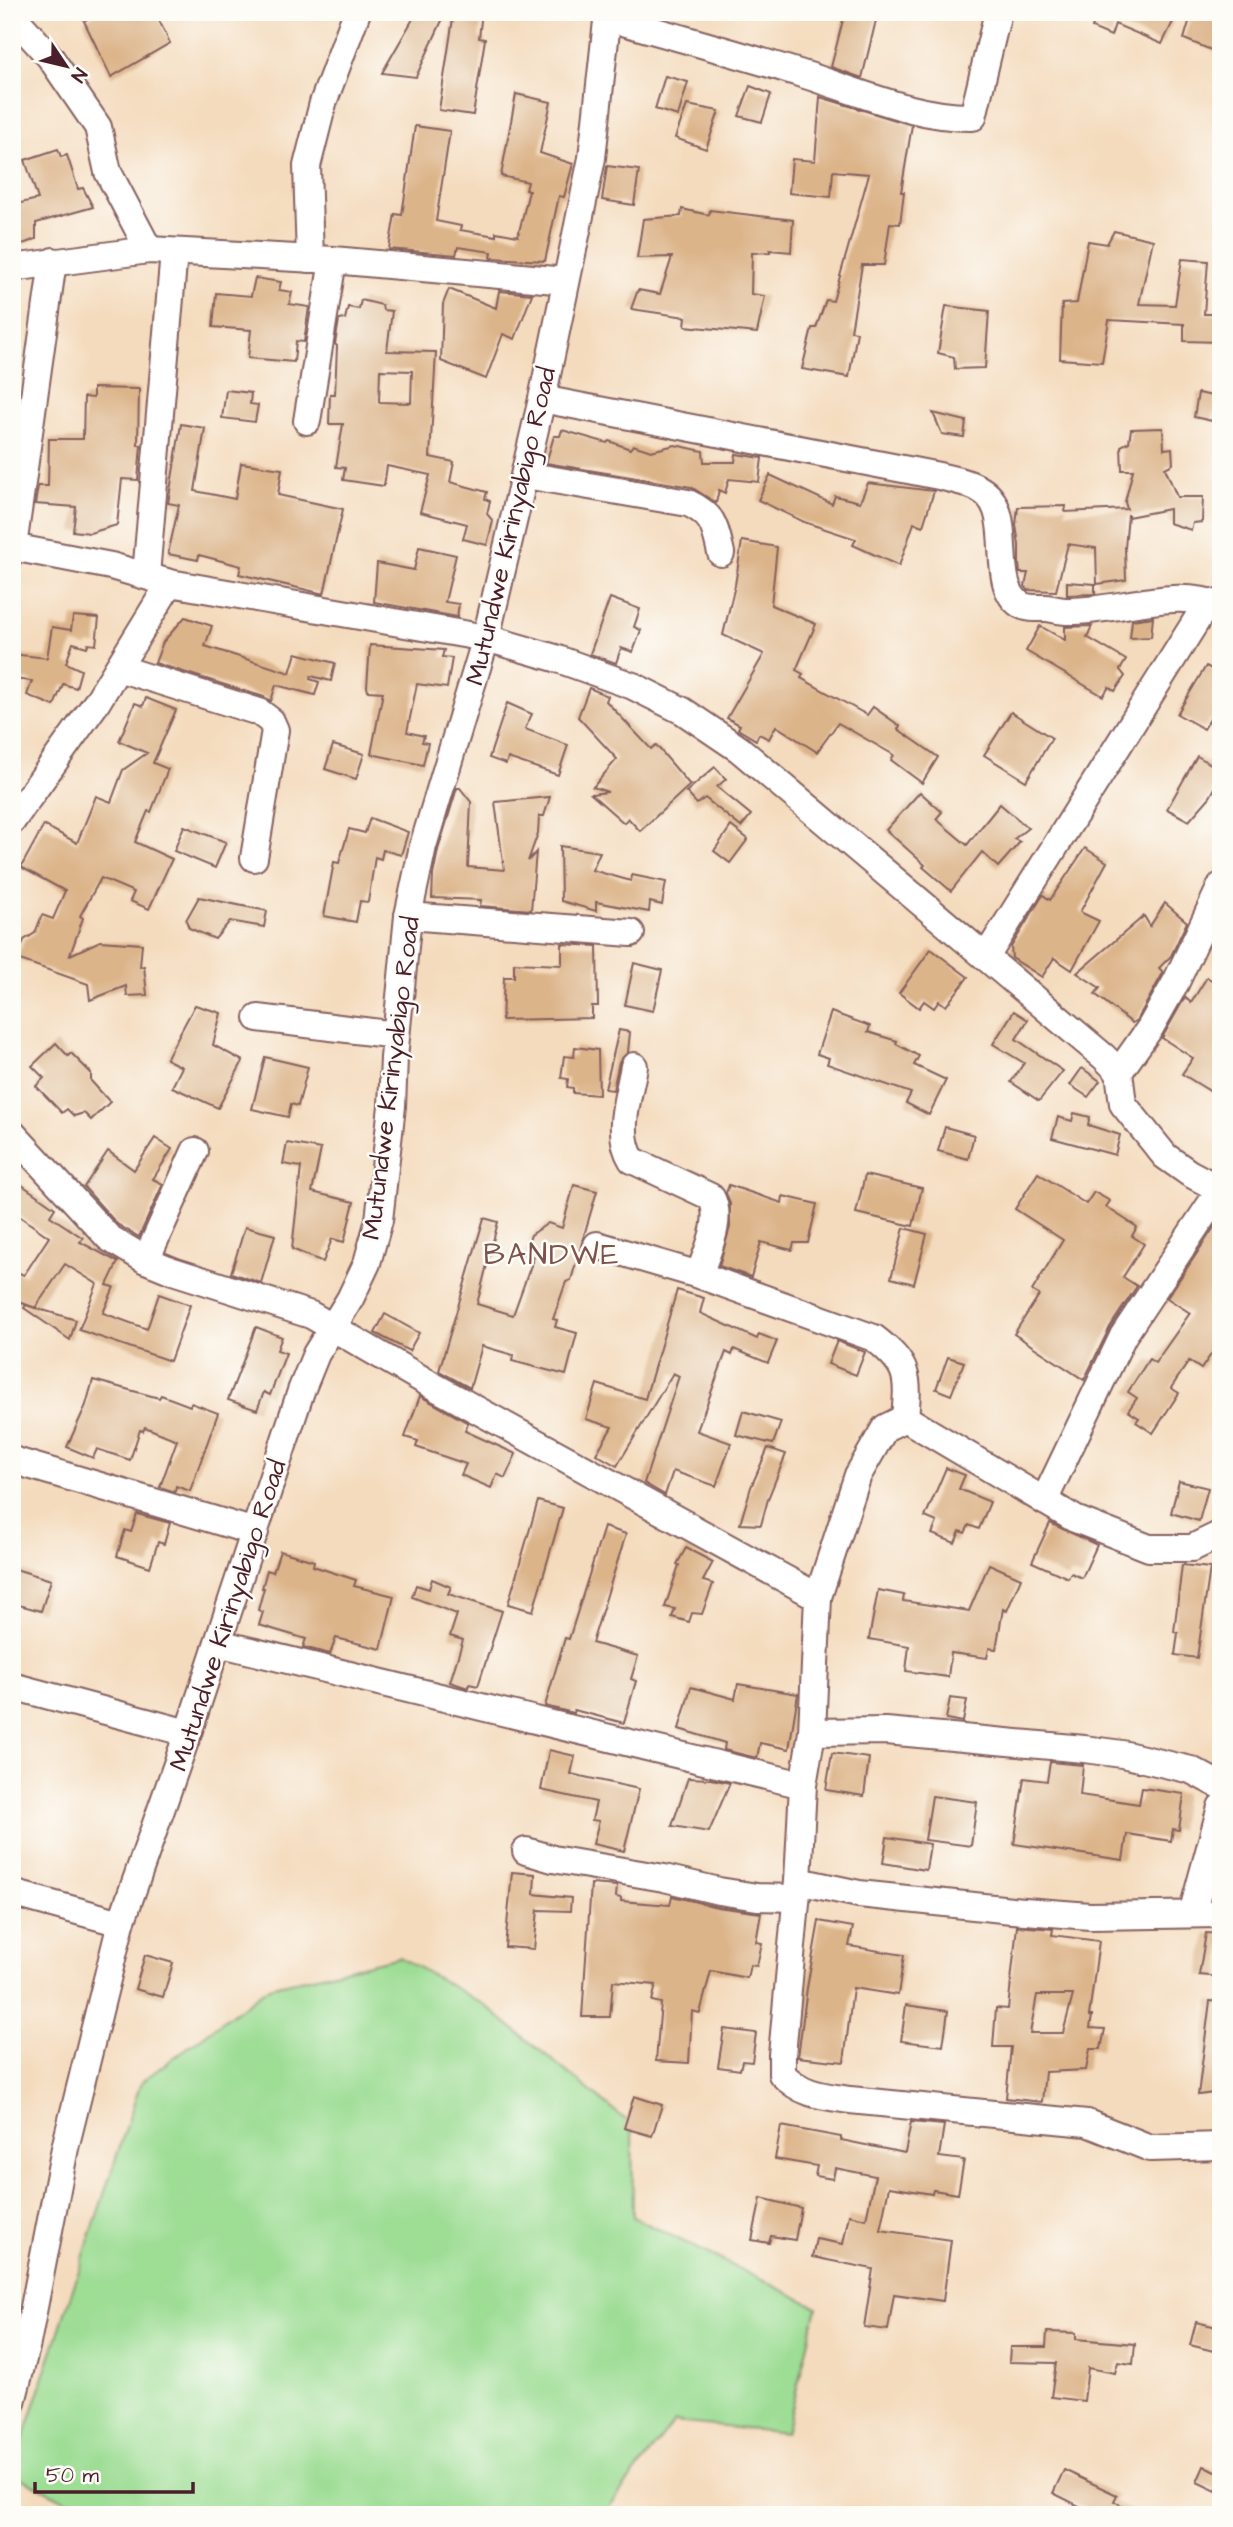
<svg xmlns="http://www.w3.org/2000/svg" width="1233" height="2527" viewBox="0 0 1233 2527" font-family="'Architects Daughter',sans-serif">
	<rect width="100%" height="100%" fill="#fdfcf7"/>
	<filter id="ink" filterUnits="userSpaceOnUse"><feTurbulence type="fractalNoise" baseFrequency=".0143" numOctaves="2"/><feDisplacementMap in="SourceGraphic" scale="14" xChannelSelector="R" yChannelSelector="G"/><feConvolveMatrix kernelMatrix="1 2 1 2 8 2 1 2 1" color-interpolation-filters="sRGB"/></filter>
	<filter id="wash" filterUnits="userSpaceOnUse"><feTurbulence type="fractalNoise" baseFrequency=".00686" numOctaves="4" result="noise"/><feDisplacementMap in="SourceGraphic" scale="28" xChannelSelector="R" yChannelSelector="G"/><feGaussianBlur stdDeviation="1.57" result="paint"/><feColorMatrix in="noise" values="0 0 0 0 0 0 0 0 0 0 0 0 0 0 0 0 0 1.4 0 .05"/><feComposite in="paint" operator="in"/></filter>
	<g filter="url(#wash)">
		<rect width="100%" height="100%" fill="#f4dbbe"/>
		<polygon fill="#9ddd94" stroke="#747e60" stroke-width="2" points="400,1957 483,2004 632,2125 633,2217 817,2307 786,2433 674,2422 603,2515 96,2515 12,2474 141,2082 269,1987"/>
		<g id="blocks">
			<g fill="#dcb489" fill-rule="evenodd">
				<polygon points="98,12 155,12 170,43 111,77 84,21"/>
				<polygon points="417,12 446,12 416,77 382,73"/>
				<polygon points="454,12 482,12 479,38 485,39 473,115 439,110"/>
				<polygon points="845,12 878,12 862,78 831,67"/>
				<polygon points="1088,12 1153,12 1173,22 1162,44 1115,24 1111,36 1092,28 1097,16"/>
				<polygon points="1192,12 1221,12 1221,54 1184,39"/>
				<polygon points="665,76 688,82 678,116 655,109"/>
				<polygon points="750,86 771,94 762,122 739,116"/>
				<polygon points="516,94 551,102 540,153 573,164 564,197 559,196 545,261 491,258 492,252 458,247 456,255 389,249 395,214 402,215 415,126 450,131 436,221 461,226 460,230 496,236 496,232 518,236 529,191 526,190 528,182 501,176"/>
				<polygon points="820,97 912,125 901,192 904,192 900,224 890,223 884,265 862,265 851,331 857,332 849,377 802,369 812,328 816,328 826,300 833,301 869,174 833,171 831,197 789,193 792,159 815,161"/>
				<polygon points="687,105 719,111 706,149 675,138"/>
				<polygon points="58,149 61,157 67,155 78,189 83,188 93,207 36,223 36,239 12,248 12,205 38,199 25,160"/>
				<polygon points="607,166 639,170 634,205 602,200"/>
				<polygon points="682,209 709,215 710,210 793,220 791,252 770,250 770,252 752,253 751,294 765,296 757,333 685,326 686,317 631,309 638,290 660,294 672,257 637,258 643,219 681,216"/>
				<polygon points="1114,231 1153,240 1139,304 1175,305 1182,259 1208,261 1204,314 1221,314 1221,342 1184,341 1184,324 1109,320 1102,362 1060,359 1062,304 1077,303 1088,241 1107,244"/>
				<polygon points="255,278 281,282 279,290 292,292 289,304 309,307 304,342 296,341 294,362 248,358 251,330 213,327 216,293 251,296"/>
				<polygon points="449,289 496,308 499,291 532,294 515,339 503,334 486,379 441,361 443,304"/>
				<path d="M361,300L382,305L383,310L392,311L387,351L436,352L430,457L454,462L450,482L487,492L485,499L490,501L487,514L493,521L487,545L463,539L467,524L420,512L430,475L387,466L384,486L343,480L345,468L336,467L343,424H329L330,394H335L337,346L335,344L339,320L345,319L348,307L359,309ZM380,370L412,371L411,403L379,402Z"/>
				<polygon points="946,306 989,311 985,368 955,369 954,357 938,353"/>
				<polygon points="93,388 139,389 138,445 141,445 138,480 122,479 117,525 90,533 73,531 76,507 35,504 38,486 48,486 49,439 83,439 84,397 93,398"/>
				<polygon points="226,390 251,393 250,404 258,405 255,422 222,418"/>
				<polygon points="1198,393 1218,397 1212,421 1194,417"/>
				<polygon points="933,413 966,421 964,437 942,434"/>
				<polygon points="181,424 205,428 195,491 235,499 241,463 282,469 278,495 343,509 324,594 239,574 241,566 199,555 198,560 168,554 179,505 168,503"/>
				<polygon points="1163,428 1164,449 1172,448 1173,464 1165,468 1177,497 1203,497 1202,522 1193,523 1191,530 1169,523 1169,509 1128,517 1128,514 1125,548 1126,580 1097,584 1096,548 1068,544 1056,591 1028,590 1025,586 1028,573 1020,573 1019,564 1019,545 1016,525 1018,507 1066,506 1065,512 1127,509 1125,502 1133,470 1122,470 1121,446 1129,442 1131,429"/>
				<polygon points="562,430 607,443 609,441 630,449 633,445 651,451 675,445 703,451 704,462 735,462 736,454 762,458 759,482 729,479 725,493 719,490 716,503 691,487 546,463 554,436 560,436"/>
				<polygon points="770,475 832,504 835,496 860,502 868,483 934,491 923,526 914,523 899,566 853,545 856,539 804,522 758,500"/>
				<polygon points="742,541 777,547 771,605 816,624 796,670 803,674 801,678 867,715 873,707 900,726 898,729 938,757 922,783 891,760 894,755 838,723 817,752 776,726 769,739 759,734 756,740 738,729 740,725 727,718 764,654 723,635 735,585"/>
				<polygon points="419,547 456,555 445,602 459,604 457,617 374,602 377,563 414,570"/>
				<polygon points="1067,582 1095,584 1095,594 1067,595"/>
				<polygon points="610,598 640,609 634,627 641,630 633,652 621,648 616,663 590,654"/>
				<polygon points="73,616 99,618 96,645 88,644 87,647 73,643 66,663 81,670 76,688 63,684 54,706 27,695 32,681 12,679 12,654 47,658 52,627 71,630"/>
				<polygon points="185,617 212,626 205,646 290,673 296,653 335,663 331,681 311,676 310,679 319,682 315,695 276,685 271,701 264,697 155,663 163,642"/>
				<polygon points="1153,617 1151,637 1130,638 1132,620"/>
				<polygon points="1040,626 1065,640 1065,627 1092,626 1087,637 1126,660 1120,670 1125,676 1115,691 1109,687 1103,696 1026,651"/>
				<polygon points="370,645 444,650 442,657 452,658 447,688 417,684 407,732 424,736 422,742 428,743 423,765 371,754 383,692 368,691 367,687"/>
				<polygon points="1206,666 1221,674 1221,725 1210,719 1204,729 1177,714"/>
				<polygon points="589,688 608,696 606,701 651,749 656,745 690,785 640,831 628,818 624,823 591,794 608,792 593,787 617,759 578,717"/>
				<polygon points="146,698 176,710 153,763 168,769 151,812 148,811 135,842 172,859 149,909 130,901 134,892 101,878 80,916 83,918 70,955 100,941 142,944 140,967 144,966 147,995 127,996 126,986 90,1000 88,984 17,959 24,940 35,933 42,915 53,919 65,891 21,867 44,825 77,843 96,796 111,802 123,770 147,753 119,741 135,703 143,706"/>
				<polygon points="507,703 532,714 525,729 568,745 558,775 508,758 506,764 489,758"/>
				<polygon points="1011,712 1052,738 1026,781 984,755"/>
				<polygon points="333,745 364,754 356,779 325,769"/>
				<polygon points="1197,756 1221,770 1221,777 1210,797 1189,821 1167,809"/>
				<polygon points="715,767 726,779 717,787 751,815 741,827 705,798 697,804 686,792"/>
				<polygon points="457,788 460,788 471,802 468,867 504,870 495,802 550,797 544,816 539,816 538,833 528,861 536,852 531,910 480,906 481,900 432,898 433,875 438,850"/>
				<polygon points="920,792 942,812 936,819 967,845 1000,804 1028,828 1014,839 1020,842 998,867 982,852 951,891 923,867 925,865 886,830"/>
				<polygon points="370,818 408,832 401,855 383,850 381,859 375,857 368,902 360,901 356,922 324,916 334,862 339,863 349,829 365,833"/>
				<polygon points="184,826 226,842 215,868 174,851"/>
				<polygon points="731,826 748,839 730,863 714,851"/>
				<polygon points="560,846 600,852 592,870 631,881 632,875 666,882 662,905 650,902 649,912 596,902 596,911 561,901"/>
				<polygon points="1085,848 1107,862 1080,912 1099,921 1072,970 1054,958 1042,977 1012,958 1011,947 1043,895 1050,900"/>
				<polygon points="199,897 267,911 264,927 230,921 215,939 189,928 186,920"/>
				<polygon points="1165,903 1187,922 1171,956 1159,968 1163,972 1162,975 1137,1020 1132,1023 1095,994 1100,988 1077,973 1144,916 1150,926"/>
				<polygon points="562,944 597,946 598,1006 592,1006 592,1018 502,1020 504,977 514,977 514,963 562,965"/>
				<polygon points="931,949 968,977 946,1006 939,1001 934,1008 924,1001 919,1008 899,993"/>
				<polygon points="634,963 662,970 653,1011 625,1005"/>
				<polygon points="1207,977 1221,987 1221,1098 1182,1074 1193,1058 1162,1038 1185,997 1191,1003"/>
				<polygon points="195,1005 221,1013 213,1045 243,1061 218,1108 172,1087 182,1067 166,1059"/>
				<polygon points="1014,1011 1028,1020 1016,1039 1063,1071 1039,1101 1011,1082 1024,1063 993,1044"/>
				<polygon points="831,1012 870,1026 868,1032 897,1041 896,1044 919,1056 914,1065 946,1080 929,1115 906,1103 911,1093 827,1064 829,1058 817,1054"/>
				<polygon points="619,1030 630,1032 628,1052 619,1062 613,1090 605,1089"/>
				<polygon points="56,1043 68,1056 71,1053 91,1073 91,1081 110,1102 91,1120 84,1113 74,1116 67,1109 62,1113 36,1086 44,1078 32,1066"/>
				<polygon points="575,1047 598,1050 599,1095 573,1093 573,1088 567,1087 568,1079 561,1078 564,1056 574,1057"/>
				<polygon points="265,1057 308,1067 298,1106 291,1104 288,1117 252,1109"/>
				<polygon points="1082,1068 1100,1081 1088,1097 1070,1085"/>
				<polygon points="1074,1113 1090,1117 1088,1125 1120,1135 1115,1155 1052,1138 1058,1117 1072,1121"/>
				<polygon points="945,1127 974,1135 968,1159 938,1151"/>
				<polygon points="155,1138 172,1149 153,1179 163,1184 139,1237 117,1224 84,1187 108,1151 134,1170"/>
				<polygon points="287,1143 321,1149 312,1192 354,1202 344,1242 332,1239 323,1262 292,1249 301,1167 283,1164"/>
				<polygon points="1038,1173 1086,1204 1094,1192 1110,1201 1106,1207 1137,1227 1132,1236 1144,1244 1123,1277 1137,1286 1110,1327 1084,1380 1014,1334 1039,1295 1032,1291 1063,1240 1015,1209"/>
				<polygon points="865,1175 922,1188 913,1226 856,1213"/>
				<polygon points="12,1178 55,1208 50,1216 83,1238 80,1242 118,1262 107,1285 114,1287 103,1313 147,1329 159,1294 190,1305 170,1361 79,1330 97,1284 65,1264 35,1308 12,1299 12,1270 24,1275 49,1237 12,1211"/>
				<polygon points="574,1185 597,1191 571,1280 566,1282 553,1319 557,1320 555,1327 577,1333 566,1375 512,1361 513,1355 482,1346 470,1388 439,1371 484,1218 498,1222 477,1304 513,1315 534,1257 524,1254 531,1235 548,1223 562,1228"/>
				<polygon points="729,1185 782,1203 783,1196 817,1204 808,1243 794,1243 792,1250 761,1242 751,1277 719,1266 730,1227 730,1204 726,1193"/>
				<polygon points="1221,1217 1221,1340 1201,1369 1189,1361 1171,1388 1179,1393 1153,1433 1136,1422 1139,1418 1128,1411 1137,1398 1128,1392 1149,1359 1155,1363 1190,1313 1167,1298"/>
				<polygon points="245,1227 275,1235 261,1283 231,1273"/>
				<polygon points="904,1228 927,1234 914,1284 891,1278"/>
				<polygon points="677,1290 704,1298 700,1313 757,1339 759,1334 777,1341 768,1363 734,1349 732,1355 726,1352 697,1431 731,1443 716,1486 673,1471 665,1495 644,1483 679,1376 673,1373 617,1466 596,1454 612,1427 586,1419 597,1384 645,1399"/>
				<polygon points="26,1305 76,1320 70,1340 24,1308"/>
				<polygon points="385,1314 419,1333 409,1351 375,1333"/>
				<polygon points="256,1327 282,1337 277,1350 286,1353 270,1395 264,1392 257,1410 228,1400"/>
				<polygon points="837,1341 865,1352 856,1375 828,1364"/>
				<polygon points="948,1357 964,1362 951,1395 936,1389"/>
				<polygon points="93,1380 159,1398 161,1395 190,1406 191,1403 218,1413 190,1491 176,1486 175,1492 160,1487 177,1440 145,1427 143,1431 140,1430 130,1460 97,1449 93,1458 67,1447 86,1405"/>
				<polygon points="420,1396 468,1423 465,1431 516,1454 505,1478 497,1474 491,1488 461,1475 466,1464 416,1447 418,1441 405,1437"/>
				<polygon points="743,1411 781,1422 773,1444 736,1435"/>
				<polygon points="768,1448 786,1454 768,1499 761,1525 740,1524 751,1487"/>
				<polygon points="946,1468 965,1475 959,1489 990,1502 979,1529 969,1525 965,1533 960,1531 955,1543 932,1534 937,1522 925,1517"/>
				<polygon points="1179,1481 1208,1488 1199,1521 1171,1513"/>
				<polygon points="538,1501 563,1508 533,1611 508,1604"/>
				<polygon points="137,1514 170,1523 164,1544 158,1542 150,1567 117,1556 125,1530 131,1532"/>
				<polygon points="1050,1523 1097,1545 1082,1578 1071,1573 1068,1578 1032,1562"/>
				<polygon points="604,1527 626,1534 592,1643 638,1656 631,1679 636,1681 624,1723 574,1710 573,1713 545,1706 565,1638 569,1639"/>
				<polygon points="686,1548 713,1562 703,1581 713,1584 702,1614 692,1613 689,1622 672,1617 675,1609 665,1607 679,1565 677,1564"/>
				<polygon points="280,1551 314,1561 313,1566 356,1580 354,1586 394,1596 381,1649 336,1638 330,1654 303,1647 306,1639 259,1625 263,1612 258,1610 264,1588 262,1588 267,1570 273,1572"/>
				<polygon points="989,1564 1021,1578 1007,1611 1003,1609 996,1649 989,1648 987,1658 951,1653 948,1677 906,1671 909,1646 869,1639 878,1590 904,1595 903,1601 969,1611"/>
				<polygon points="1182,1565 1210,1568 1197,1658 1175,1655 1178,1633 1174,1632"/>
				<polygon points="12,1568 51,1580 41,1611 12,1603"/>
				<polygon points="432,1579 451,1587 448,1594 502,1611 478,1686 469,1684 468,1688 450,1682 463,1640 450,1636 457,1614 412,1597 416,1585 429,1589"/>
				<polygon points="738,1684 798,1694 789,1749 760,1743 757,1758 724,1750 725,1743 679,1729 691,1687 735,1699"/>
				<polygon points="950,1698 967,1700 963,1722 946,1719"/>
				<polygon points="549,1750 575,1756 571,1774 639,1789 624,1851 593,1844 599,1821 592,1820 596,1802 541,1790"/>
				<polygon points="832,1753 869,1758 864,1796 826,1790"/>
				<polygon points="1050,1762 1083,1765 1080,1795 1139,1804 1142,1788 1184,1794 1179,1830 1173,1829 1171,1841 1127,1834 1123,1860 1014,1844 1024,1778 1047,1781"/>
				<polygon points="688,1778 711,1779 730,1783 709,1832 672,1826"/>
				<polygon points="932,1796 977,1802 971,1846 925,1840"/>
				<polygon points="887,1837 930,1844 926,1870 883,1863"/>
				<polygon points="512,1872 535,1874 534,1894 571,1898 570,1911 538,1910 534,1949 505,1947"/>
				<polygon points="591,1884 617,1886 616,1897 621,1898 621,1901 670,1905 672,1896 717,1907 761,1913 756,1942 762,1943 757,1966 750,1965 747,1978 711,1971 700,2013 692,2011 689,2063 656,2061 661,2003 652,2001 656,1985 613,1981 610,2017 582,2017"/>
				<polygon points="819,1921 853,1927 849,1946 904,1955 898,1995 853,1988 844,2062 798,2057 807,1988"/>
				<path d="M1017,1926L1053,1929L1052,1935L1099,1941L1089,2016H1092L1090,2028L1105,2029L1101,2049H1090L1086,2070L1045,2072L1042,2102L1006,2098L1011,2047H993L996,2008L1008,2009ZM1037,1995H1073L1063,2033H1030Z"/>
				<polygon points="1206,1933 1221,1934 1221,1977 1199,1975"/>
				<polygon points="145,1955 173,1963 163,1997 135,1989"/>
				<polygon points="1210,2001 1221,2002 1221,2092 1198,2095"/>
				<polygon points="906,2005 948,2011 943,2046 901,2041"/>
				<polygon points="724,2029 756,2033 752,2062 742,2061 740,2070 718,2067"/>
				<polygon points="634,2096 662,2105 652,2136 624,2128"/>
				<polygon points="911,2122 944,2125 939,2157 964,2160 958,2194 933,2190 932,2194 889,2187 880,2230 951,2240 943,2301 894,2294 888,2330 864,2327 873,2269 812,2257 816,2239 843,2244 849,2215 866,2219 875,2176 835,2168 833,2179 815,2176 817,2166 775,2159 781,2126 841,2137 841,2140 905,2153"/>
				<polygon points="761,2198 801,2208 795,2240 771,2236 769,2243 752,2240"/>
				<polygon points="1196,2322 1221,2328 1221,2353 1190,2345"/>
				<polygon points="1047,2332 1076,2333 1076,2339 1135,2344 1133,2364 1118,2362 1115,2373 1088,2368 1084,2401 1051,2397 1056,2363 1009,2362 1010,2347 1046,2347"/>
				<polygon points="1204,2466 1221,2473 1221,2480 1216,2491 1197,2482"/>
				<polygon points="1064,2470 1117,2495 1114,2501 1139,2515 1097,2515 1053,2493"/>
			</g>
		</g>
	</g>
	<g filter="url(#ink)">
		<use href="#blocks" fill-opacity="0" stroke="#86615e" stroke-width="2"/>
		<g fill="none" stroke-linecap="round" stroke-linejoin="round">
			<defs>
				<g id="street">
					<polyline points="12,15 50,57 98,127 108,172 149,250"/>
					<path d="M609,18C672,36 736,53 799,73C855,90 914,118 973,117L998,12"/>
					<polyline points="310,259 307,166 323,103 357,12"/>
					<polyline points="12,268 149,250 333,260 566,281"/>
					<path d="M542,399L939,476C954,480 970,482 984,492C1016,515 988,584 1021,605C1028,609 1038,608 1047,608C1054,609 1061,611 1068,611C1119,612 1171,587 1221,606"/>
					<polyline points="307,421 333,260"/>
					<path d="M525,475L688,503C714,515 715,527 721,553"/>
					<polyline points="12,547 111,566 170,583 486,638 555,658 633,686 683,711 739,749 1104,1057 1119,1072 1123,1104 1165,1156 1189,1173 1221,1190"/>
					<polyline points="13,547 53,261"/>
					<polyline points="146,575 174,252"/>
					<polyline points="118,668 259,712 271,721 275,730 254,858"/>
					<polyline points="12,821 97,702 170,583"/>
					<polyline points="408,916 631,933"/>
					<polyline points="986,957 1208,602"/>
					<polyline points="258,1018 396,1035"/>
					<path d="M634,1066C629,1096 615,1133 632,1160L711,1197C724,1220 706,1253 699,1275"/>
					<polyline points="1119,1072 1150,1028 1176,982 1221,886"/>
					<polyline points="12,1133 109,1238 146,1260 173,1271 311,1315 437,1388 818,1597"/>
					<path d="M597,1245L699,1275L874,1338C909,1365 909,1376 905,1418"/>
					<polyline points="146,1260 195,1151"/>
					<polyline points="12,1460 255,1532"/>
					<polyline points="1044,1501 1123,1336 1220,1190"/>
					<path d="M1221,1534L1192,1548H1149L1075,1519L905,1418L885,1428L858,1475L818,1597L812,1732L803,1785L798,1881L782,2055V2074C802,2095 823,2096 850,2100L1087,2123L1150,2148L1221,2146"/>
					<polyline points="218,1643 803,1785"/>
					<polyline points="12,1686 188,1733"/>
					<polyline points="812,1732 886,1731 1084,1749 1122,1754 1191,1770 1221,1786"/>
					<polyline points="526,1851 553,1859 664,1878 719,1891 757,1897 795,1898"/>
					<polyline points="798,1881 859,1894 1012,1910 1090,1916 1221,1914"/>
					<polyline points="12,1893 121,1923"/>
					<polyline points="1192,1914 1221,1807"/>
					<polyline points="12,2402 27,2343 65,2148 121,1923 188,1733 301,1391 316,1354 350,1299 367,1263 379,1220 392,1106 394,1058 408,916 423,846 486,638 542,399 592,158 608,12"/>
				</g>
			</defs>
			<use href="#street" stroke="#86615e" stroke-width="30"/>
			<use href="#street" stroke="#fff" stroke-width="26"/>
		</g>
	</g>
	<g text-anchor="middle" stroke-width="5" stroke-linejoin="round" paint-order="stroke">
		<g font-size="26" fill="#4a1f2b" stroke="#fdfcf7">
			<text transform="translate(510 526) rotate(-77)" y="9">Mutundwe Kirinyabigo Road</text>
			<text transform="translate(390 1078) rotate(-83)" y="9">Mutundwe Kirinyabigo Road</text>
			<text transform="translate(227 1615) rotate(-72)" y="9">Mutundwe Kirinyabigo Road</text>
		</g>
		<g font-size="30" letter-spacing="2" fill="#7d534c" stroke="#fdfcf7">
			<text x="552" y="1264">BANDWE</text>
		</g>
	</g>
	<rect width="1233" height="2527" fill="none" stroke="#fdfcf7" stroke-width="42"/>
	<g transform="translate(66 66) rotate(125)" stroke="#fdfcf7" stroke-width="5" paint-order="stroke">
	<path d="M0-5L12 26L0 18L-12 26Z" fill="#4a1f2b"/>
	<text y="-10" font-size="19" font-weight="bold" text-anchor="middle" fill="#4a1f2b">N</text>
	</g>
	<path d="M35 2482v10h158v-10" fill="none" stroke="#4a1f2b" stroke-width="3.5"/>
	<text x="46" y="2482" font-size="21" fill="#4a1f2b" stroke="#fdfcf7" stroke-width="5" paint-order="stroke">50 m</text>
</svg>
